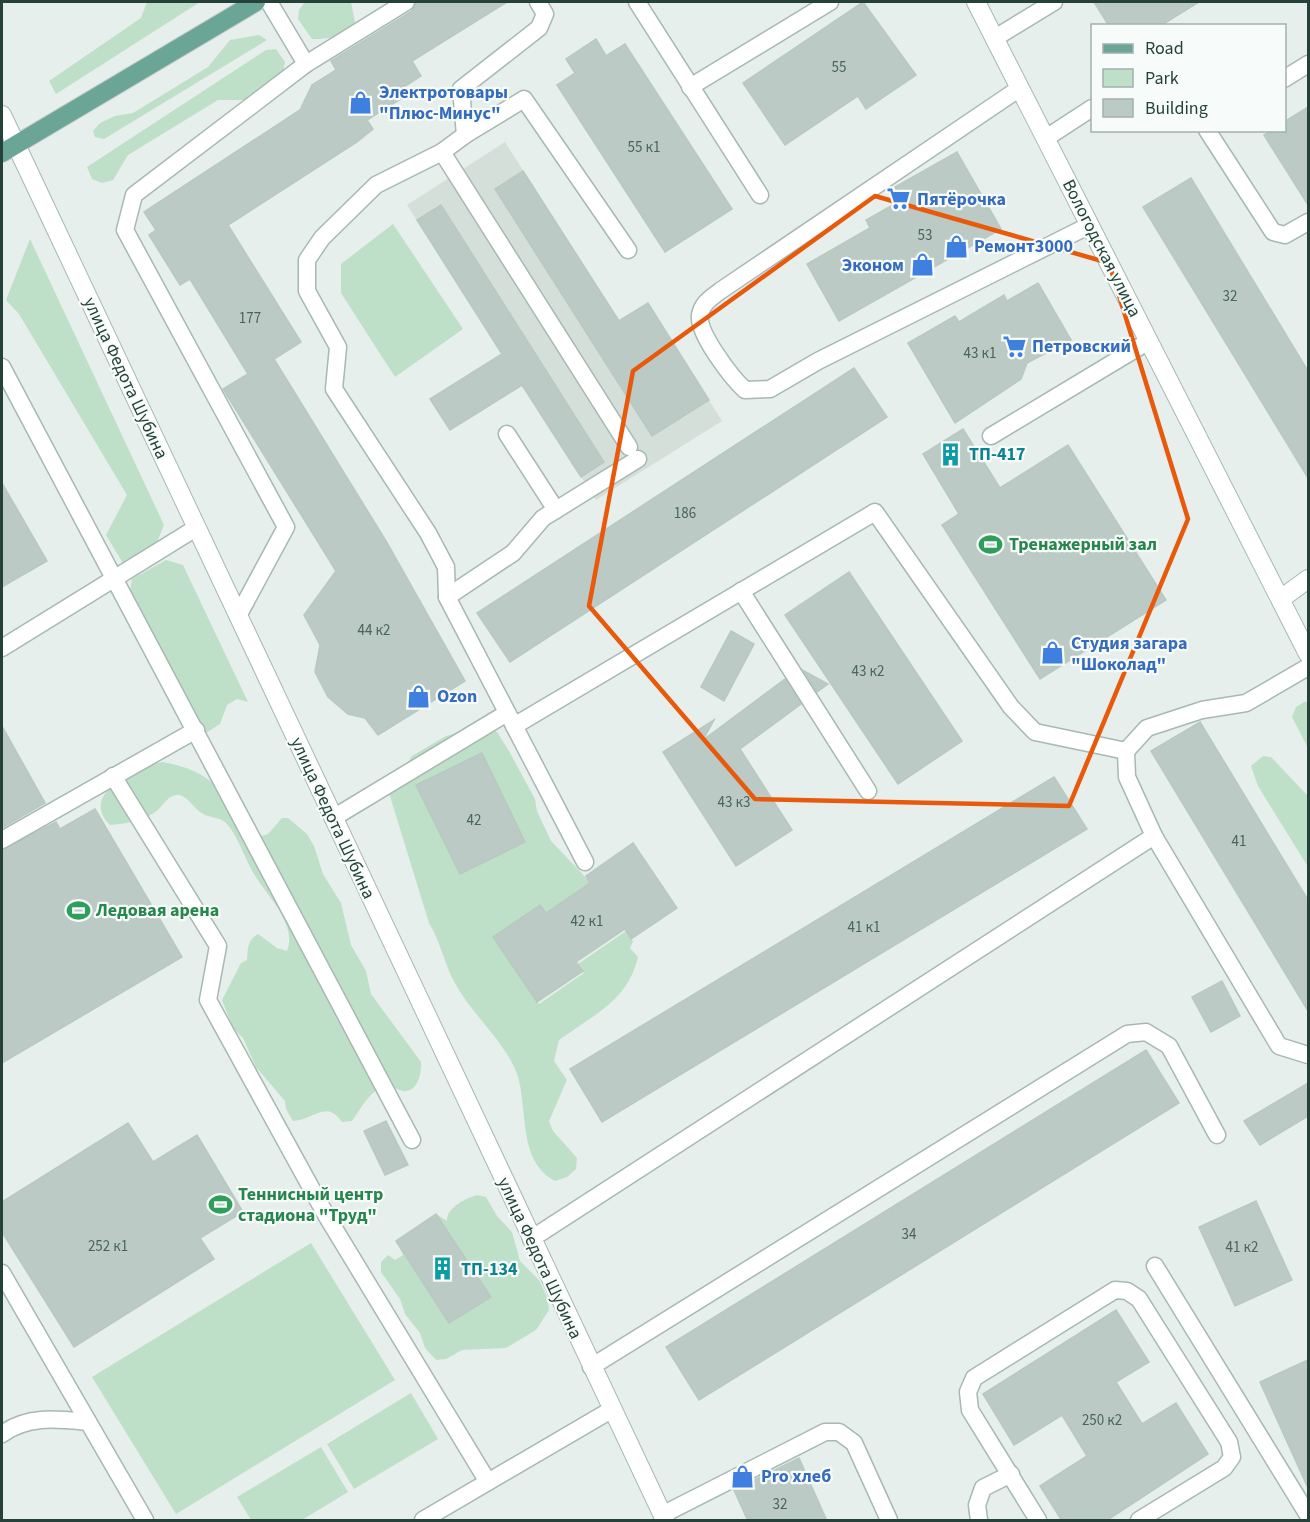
<svg xmlns="http://www.w3.org/2000/svg" width="1310" height="1522" viewBox="0 0 1310 1522" font-family="'Source Sans 3',sans-serif">
	<rect width="100%" height="100%" fill="#e6efeb"/>
	<polygon fill="#d4dfda" points="505,142 619,320 648,303 722,421 596,500 407,205"/>
	<g fill="#bfe0c8">
		<polygon points="147,2 200,2 56,94 49,81 141,18"/>
		<path d="M305,2H351L355,23C347,35 326,40 312,39L298,19L299,10Z"/>
		<polygon points="259,35 267,40 104,139 95,137 93,131 100,123 115,116 133,113 208,67 230,40"/>
		<polygon points="276,49 285,62 281,82 258,100 218,100 128,155 113,180 102,183 92,179 87,167 266,50"/>
		<polygon points="393,224 463,329 395,377 341,293 341,264"/>
		<polygon points="30,239 164,525 157,542 124,565 106,535 127,495 19,314 6,300"/>
		<polygon points="166,560 183,565 248,702 237,699 227,705 220,724 206,733 130,591 132,579"/>
		<polygon points="1304,702 1308,702 1308,748 1292,717 1296,707"/>
		<path d="M487,725L497,732L509,751L535,799L537,811L551,841L592,884L547,915L542,907L495,939L539,1004L584,973L578,964L626,931L633,941L630,948L638,957C628,1001 593,1015 559,1040L554,1061L567,1080L549,1121L553,1131L577,1158L576,1169L567,1177L555,1181C518,1161 528,1112 518,1077C509,1047 476,1018 459,990C445,969 442,944 429,923L389,793L412,756L446,736Z"/>
		<polygon points="1263,756 1271,757 1308,796 1308,867 1258,786 1251,766"/>
		<path d="M162,762C214,770 228,797 256,838L268,834L282,818H288L307,834L314,846L323,874L341,903L351,945L366,971L371,994L421,1062C422,1072 418,1093 403,1091C394,1089 390,1083 380,1088C368,1094 360,1110 352,1121L342,1122C326,1099 314,1120 293,1121L286,1109L285,1101L256,1067L243,1038L233,1028L222,1000L241,963L247,960C248,948 247,941 258,934L277,948L287,951C298,924 266,895 254,874C245,859 239,839 228,825C221,816 209,819 200,812C194,808 187,796 179,795C169,794 164,804 158,810C146,820 125,824 110,825C78,794 136,768 162,762Z"/>
		<path d="M477,1195L486,1197L497,1216L512,1232L520,1261L539,1280L548,1299L549,1310L536,1330L506,1348L462,1350L446,1359L436,1360L425,1348L420,1333L405,1314L400,1299L381,1272V1262L388,1255L395,1260L403,1255L396,1241L449,1323L491,1297L436,1214L447,1221C446,1208 466,1198 477,1195Z"/>
		<polygon points="311,1243 395,1380 176,1514 92,1377"/>
		<polygon points="411,1393 438,1439 354,1489 327,1444"/>
		<polygon points="321,1447 348,1492 302,1520 251,1520 237,1497"/>
	</g>
	<g fill="#bbcac4" stroke="#b8c9c2" stroke-width="1.5">
		<polygon points="416,2 507,2 412,61 421,76 402,88 407,95 367,120 373,129 357,142 228,225 301,342 274,359 386,541 465,681 378,735 365,718 348,714 328,697 315,672 320,645 304,615 336,571 223,389 248,374 190,279 180,285 149,235 156,230 144,212 300,110 312,85 336,70 331,61 412,11"/>
		<polygon points="863,2 916,75 866,109 858,96 785,145 743,83"/>
		<polygon points="1094,2 1199,2 1160,26 1109,26"/>
		<polygon points="596,39 606,56 625,44 732,209 665,252 557,85 575,73 566,59"/>
		<polygon points="1308,107 1308,205 1264,135 1272,130 1284,130 1284,122"/>
		<polygon points="957,152 1001,229 839,321 807,264 870,228 866,220 902,200 895,187"/>
		<polygon points="523,171 619,321 648,303 709,400 652,436 495,189"/>
		<polygon points="1191,178 1308,371 1308,478 1143,207"/>
		<polygon points="441,205 604,462 581,477 522,385 450,430 430,399 502,354 417,220"/>
		<polygon points="1038,283 1071,340 1027,363 1021,379 955,423 908,343 955,316 959,322 1004,295 1007,301"/>
		<polygon points="854,368 887,417 510,662 477,613"/>
		<polygon points="963,429 1000,488 1068,445 1166,600 1040,679 942,525 959,514 923,454"/>
		<polygon points="2,483 47,561 2,587"/>
		<polygon points="849,572 962,741 898,784 785,615"/>
		<polygon points="731,631 754,644 724,701 701,687"/>
		<polygon points="804,671 828,684 817,692"/>
		<polygon points="785,679 801,704 740,749 792,830 736,866 663,752 714,720 703,740"/>
		<polygon points="1200,722 1308,900 1308,1011 1151,751"/>
		<polygon points="2,726 45,803 2,828"/>
		<polygon points="482,753 525,842 460,874 416,785"/>
		<polygon points="1054,777 1087,829 602,1122 570,1069"/>
		<polygon points="95,809 182,957 2,1063 2,850 56,822 60,829"/>
		<polygon points="633,843 677,908 631,939 625,929 576,962 583,971 537,1002 493,937 540,905 546,913 590,883 586,876"/>
		<polygon points="1222,981 1240,1016 1211,1032 1192,997"/>
		<polygon points="1146,1050 1179,1103 699,1400 666,1347"/>
		<polygon points="1308,1083 1308,1116 1260,1145 1244,1121"/>
		<polygon points="386,1121 408,1165 385,1175 364,1131"/>
		<polygon points="128,1123 153,1162 197,1135 243,1212 200,1238 214,1259 74,1347 2,1232 2,1202"/>
		<polygon points="1256,1201 1292,1280 1235,1306 1199,1227"/>
		<polygon points="436,1214 491,1297 449,1323 396,1241"/>
		<polygon points="1116,1310 1149,1362 1116,1382 1142,1424 1176,1403 1208,1454 1106,1521 1062,1521 1040,1486 1087,1456 1062,1415 1014,1445 983,1394"/>
		<polygon points="1308,1360 1308,1488 1260,1382"/>
		<polygon points="799,1458 827,1521 748,1521 734,1490"/>
	</g>
	<g fill="none" stroke-linecap="round" stroke-linejoin="round">
		<defs>
			<g id="lane">
				<polyline points="269,2 306,64"/>
				<polyline points="538,2 545,14 539,28 461,89 465,135 442,152 376,185 322,238 307,260 307,291 338,347 334,389 428,533 446,567 447,597 585,862"/>
				<polyline points="637,2 760,195"/>
				<polyline points="995,38 1054,2"/>
				<polyline points="1284,79 1308,64"/>
				<polyline points="690,87 830,2"/>
				<path d="M1020,88L720,291C711,298 702,303 700,315C697,333 732,378 745,390L770,389L818,361L1090,225"/>
				<polyline points="1207,130 1273,232 1285,235 1308,222"/>
				<polyline points="465,135 524,99 628,250"/>
				<polyline points="1046,138 1092,108"/>
				<polyline points="442,152 629,447"/>
				<polyline points="2,367 412,1140"/>
				<polyline points="507,434 556,510"/>
				<polyline points="991,436 1149,341"/>
				<polyline points="741,591 868,791"/>
				<polyline points="447,597 513,553 543,518 638,459"/>
				<polyline points="238,616 286,527 125,230 134,195 306,64 406,2"/>
				<polyline points="2,648 196,528"/>
				<polyline points="1308,667 1246,703 1202,710 1147,728 1126,751 1127,777 1154,836 1279,1046 1308,1055"/>
				<polyline points="514,726 875,512 1011,707 1035,732 1126,751"/>
				<polyline points="113,776 218,946 208,1000 326,1215 488,1482"/>
				<polyline points="333,818 507,713"/>
				<polyline points="2,840 196,730"/>
				<polyline points="531,1239 1154,836"/>
				<polyline points="1155,1266 1308,1515"/>
				<polyline points="2,1273 145,1520"/>
				<polyline points="591,1367 1127,1034 1146,1032 1169,1046 1217,1135"/>
				<path d="M2,1434C28,1415 57,1419 88,1422"/>
				<polyline points="662,1515 825,1432 839,1432 854,1443 889,1520"/>
				<polyline points="423,1520 611,1410"/>
				<polyline points="979,1520 977,1505 983,1488 1011,1474"/>
				<polyline points="1038,1520 970,1410 968,1392 974,1378 1115,1290 1127,1291 1139,1299 1229,1442 1232,1457 1224,1468 1139,1520"/>
			</g>
			<g id="street">
				<polyline points="976,2 1308,654"/>
				<polyline points="2,115 665,1520"/>
				<polyline points="1282,598 1308,579"/>
			</g>
			<polyline id="primary" points="2,153 256,2"/>
		</defs>
		<use href="#lane" stroke="#a8b8b2" stroke-width="19"/>
		<use href="#street" stroke="#a8b8b2" stroke-width="20"/>
		<use href="#primary" stroke="#c2cac8" stroke-width="20"/>
		<use href="#lane" stroke="#fff" stroke-width="16"/>
		<use href="#street" stroke="#fff" stroke-width="18"/>
		<use href="#primary" stroke="#6aa596" stroke-width="18"/>
	</g>
	<path fill="none" stroke="#e8590c" stroke-width="4.5" stroke-linejoin="round" d="M875,196L1109,263L1188,519L1069,806L755,799L589,606L633,371Z"/>
	<defs>
		<symbol id="shop-bare" viewBox="-9 -9 18 18"><path d="M-5-2.5h2.3a2.7 3.5 0 0 1 5.4 0H5L5.5 6h-11ZM-1.5-2.5h3a1.5 2.3 0 0 0-3 0Z" fill="#3f7fe0" stroke="#f7fbf9" stroke-width="2.5" paint-order="stroke"/></symbol>
		<symbol id="supermarket-bare" viewBox="-9 -9 18 18"><path d="M-6-5.5h2.5l.6 2H6L4.5 2H-2.5L-4.4-4H-6ZM-1.5 3.2a1.3 1.3 0 1 0 .1 0ZM3 3.2a1.3 1.3 0 1 0 .1 0Z" fill="#3f7fe0" stroke="#f7fbf9" stroke-width="2.5" paint-order="stroke"/></symbol>
		<symbol id="building-bare" viewBox="-9 -9 18 18"><path d="M-4-6H4V6H1V3H-1V6H-4ZM-2.5-4.3h1.7v1.8h-1.7ZM.8-4.3h1.7v1.8H.8ZM-2.5-1h1.7V.8h-1.7ZM.8-1h1.7V.8H.8Z" fill="#0f9aa8" stroke="#f7fbf9" stroke-width="2.5" paint-order="stroke"/></symbol>
		<symbol id="stadium-bare" viewBox="-9 -9 18 18"><path d="M0-5a6.5 5 0 1 0 0 10a6.5 5 0 1 0 0-10ZM-3.5-1.8h7v3.6h-7Z" fill="#2e9e5b" stroke="#f7fbf9" stroke-width="2.5" paint-order="stroke"/></symbol>
	</defs>
	<g fill-rule="evenodd">
		<use href="#shop-bare" x="344" y="86" width="33" height="33"/>
		<use href="#supermarket-bare" x="882" y="182" width="33" height="33"/>
		<use href="#shop-bare" x="940" y="230" width="33" height="33"/>
		<use href="#shop-bare" x="906" y="248" width="33" height="33"/>
		<use href="#supermarket-bare" x="998" y="330" width="33" height="33"/>
		<use href="#building-bare" x="934" y="438" width="33" height="33"/>
		<use href="#stadium-bare" x="974" y="528" width="33" height="33"/>
		<use href="#shop-bare" x="1036" y="636" width="33" height="33"/>
		<use href="#shop-bare" x="402" y="680" width="33" height="33"/>
		<use href="#stadium-bare" x="62" y="894" width="33" height="33"/>
		<use href="#stadium-bare" x="204" y="1188" width="33" height="33"/>
		<use href="#building-bare" x="426" y="1252" width="33" height="33"/>
		<use href="#shop-bare" x="726" y="1460" width="33" height="33"/>
	</g>
	<g text-anchor="middle" stroke-width="4.5" stroke-linejoin="round" paint-order="stroke">
		<g font-size="15" fill="#4a645c">
			<text x="839" y="72">55</text>
			<text x="644" y="152">55 к1</text>
			<text x="925" y="240">53</text>
			<text x="1230" y="301">32</text>
			<text x="250" y="323">177</text>
			<text x="980" y="358">43 к1</text>
			<text x="685" y="518">186</text>
			<text x="374" y="635">44 к2</text>
			<text x="868" y="676">43 к2</text>
			<text x="734" y="807">43 к3</text>
			<text x="474" y="825">42</text>
			<text x="1239" y="846">41</text>
			<text x="587" y="926">42 к1</text>
			<text x="864" y="932">41 к1</text>
			<text x="909" y="1239">34</text>
			<text x="108" y="1251">252 к1</text>
			<text x="1242" y="1252">41 к2</text>
			<text x="1102" y="1425">250 к2</text>
			<text x="780" y="1509">32</text>
		</g>
		<g font-size="18" font-weight="bold" fill="#366cbe" stroke="#f7fbf9" text-anchor="start">
			<text x="379" y="98">Электротовары<tspan x="379" dy="21">"Плюс-Минус"</tspan></text>
			<text x="917" y="205">Пятёрочка</text>
			<text x="974" y="252">Ремонт3000</text>
			<text x="904" y="271" text-anchor="end">Эконом</text>
			<text x="1032" y="352">Петровский</text>
			<text x="1071" y="649">Студия загара<tspan x="1071" dy="21">"Шоколад"</tspan></text>
			<text x="437" y="702">Ozon</text>
			<text x="761" y="1482">Pro хлеб</text>
		</g>
		<g font-size="18" fill="#24423a" stroke="#f7fbf9">
			<text transform="translate(1102 248) rotate(63)" y="6">Вологодская улица</text>
			<text transform="translate(126 378) rotate(65)" y="6">улица Федота Шубина</text>
			<text transform="translate(333 818) rotate(65)" y="6">улица Федота Шубина</text>
			<text transform="translate(540 1258) rotate(65)" y="6">улица Федота Шубина</text>
		</g>
		<g font-size="18" font-weight="bold" fill="#0d838f" stroke="#f7fbf9" text-anchor="start">
			<text x="969" y="460">ТП-417</text>
			<text x="461" y="1275">ТП-134</text>
		</g>
		<g font-size="18" font-weight="bold" fill="#27864d" stroke="#f7fbf9" text-anchor="start">
			<text x="1009" y="550">Тренажерный зал</text>
			<text x="96" y="916">Ледовая арена</text>
			<text x="238" y="1200">Теннисный центр<tspan x="238" dy="21">стадиона "Труд"</tspan></text>
		</g>
	</g>
	<rect width="1310" height="1522" fill="none" stroke="#24423a" stroke-width="6"/>
	<rect x="1091" y="24" width="195" height="108" fill="#f7fbf9" stroke="#a3b1ad" stroke-width="1.5"/>
	<rect x="1103" y="44" width="30" height="9" fill="#6aa596" stroke="#a3b1ad" stroke-width="1.5"/>
	<text x="1145" y="54" font-size="18" fill="#24423a">Road</text>
	<rect x="1103" y="69" width="30" height="18" fill="#bfe0c8" stroke="#a3b1ad" stroke-width="1.5"/>
	<text x="1145" y="84" font-size="18" fill="#24423a">Park</text>
	<rect x="1103" y="99" width="30" height="18" fill="#bbcac4" stroke="#a3b1ad" stroke-width="1.5"/>
	<text x="1145" y="114" font-size="18" fill="#24423a">Building</text>
</svg>
